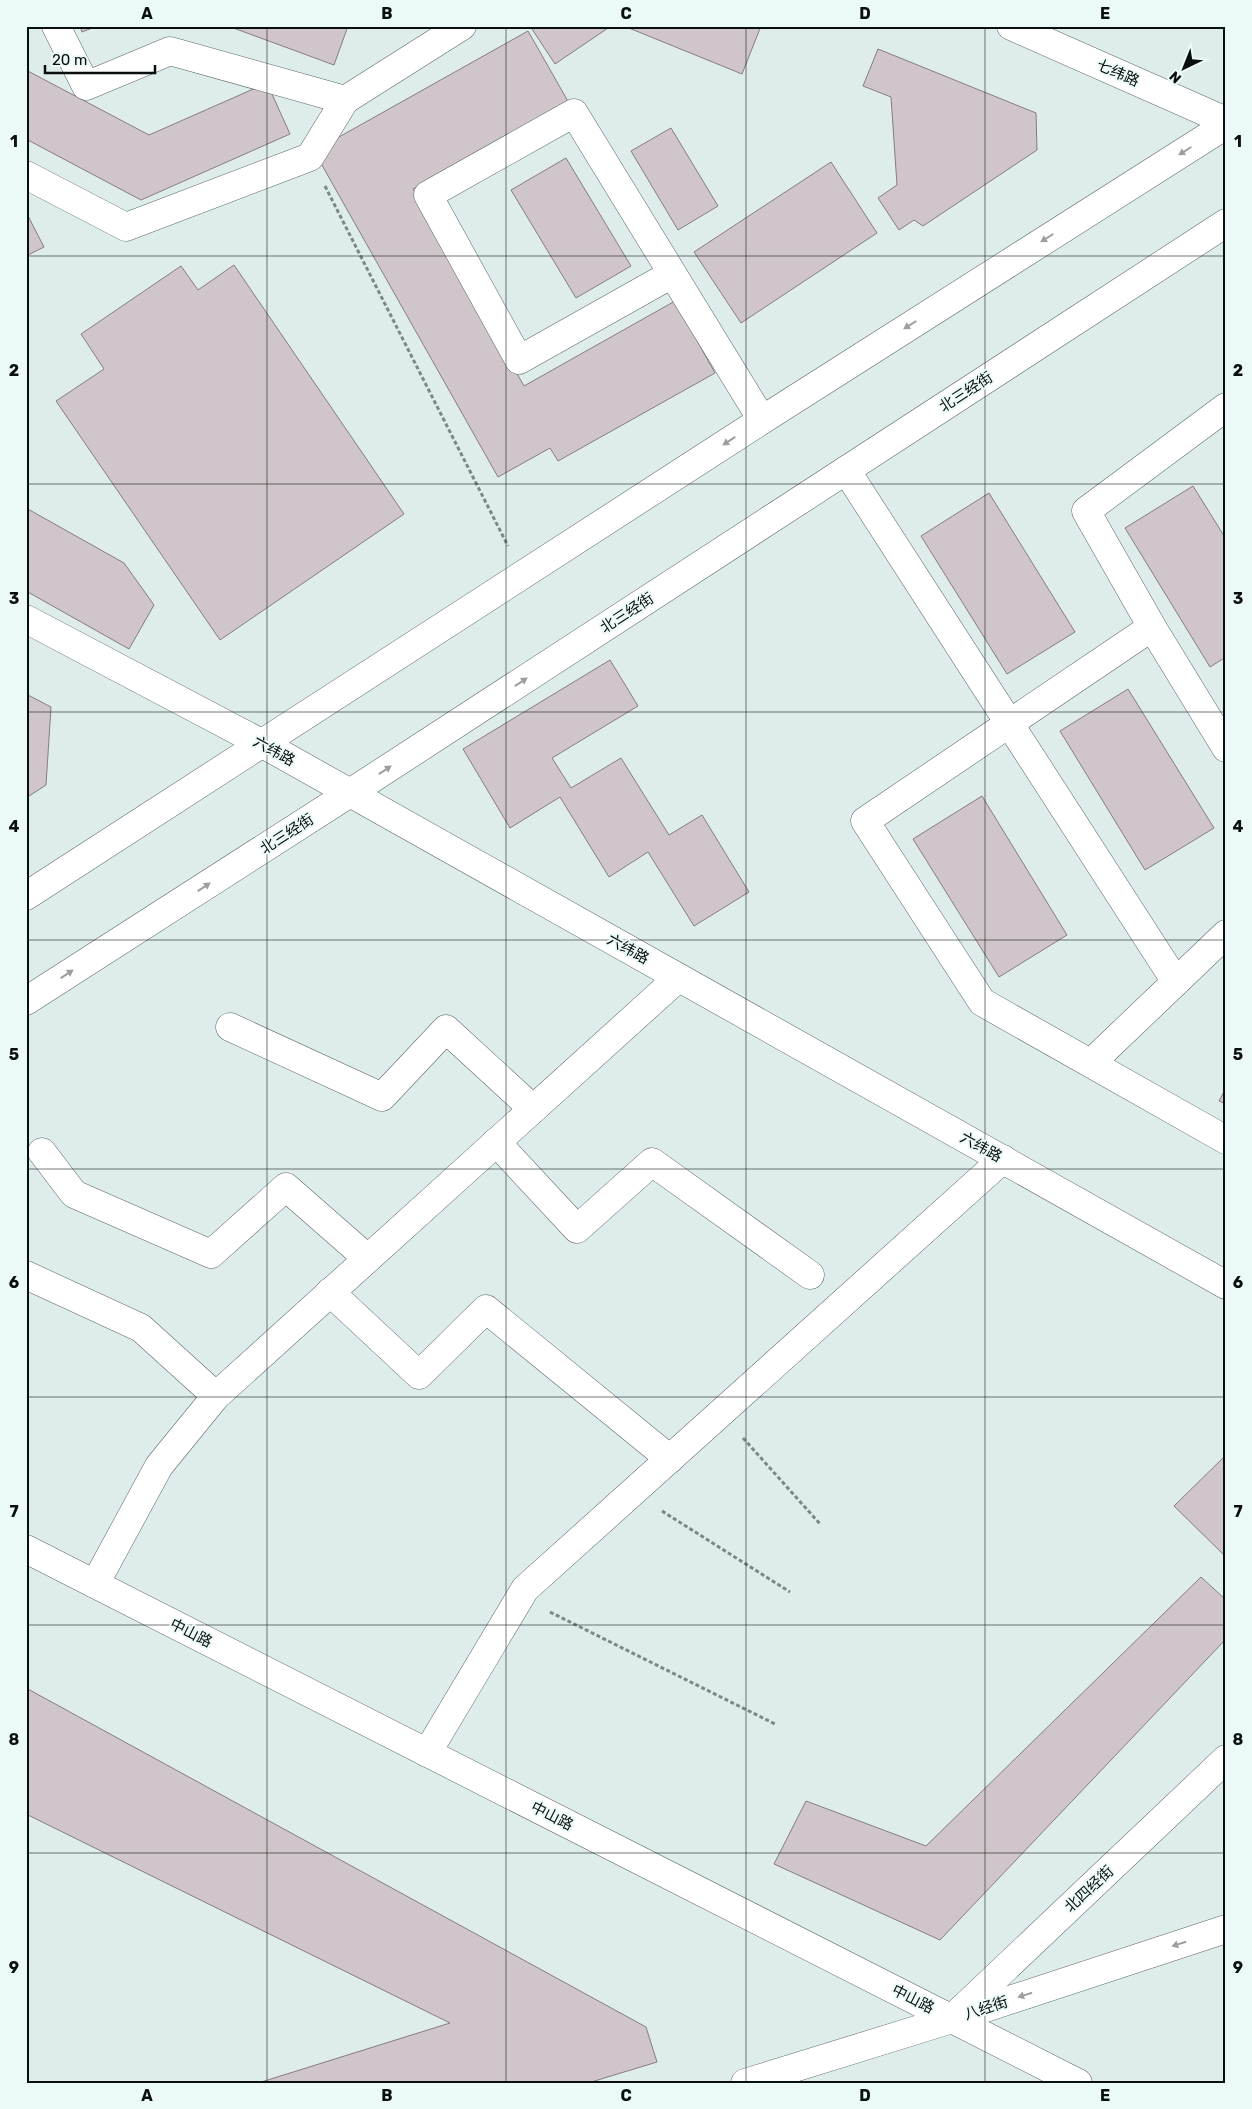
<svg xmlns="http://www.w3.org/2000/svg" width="1252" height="2109" viewBox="0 0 1252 2109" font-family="Rubik,'Noto Sans SC',sans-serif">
	<rect width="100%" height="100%" fill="#deeceb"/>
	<g fill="#d0c5ca" stroke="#867c81">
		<polygon points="80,26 97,26 82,32"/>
		<polygon points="228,26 348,26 334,65"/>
		<polygon points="530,26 611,26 555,64"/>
		<polygon points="624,26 761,26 742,74"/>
		<polygon points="528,31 569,103 413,189 524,386 675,301 715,373 558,461 550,448 498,477 314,151"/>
		<polygon points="878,49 1036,113 1037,150 923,226 914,220 899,230 878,198 897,185 891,97 863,86"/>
		<polygon points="26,70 149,135 267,83 290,134 141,200 26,139"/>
		<polygon points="671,128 718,206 678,230 631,151"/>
		<polygon points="566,158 631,266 576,298 511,190"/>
		<polygon points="831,162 877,233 741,323 694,252"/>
		<polygon points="26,212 44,247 26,256"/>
		<polygon points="234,265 404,514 220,640 56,401 104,369 81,334 181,266 198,290"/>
		<polygon points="1193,486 1226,539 1226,657 1210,667 1125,528"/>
		<polygon points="989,493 1075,632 1007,674 921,536"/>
		<polygon points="26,508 124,563 154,605 129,649 26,591"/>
		<polygon points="610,660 638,706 552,758 571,788 621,758 669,835 702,815 749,892 694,926 648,852 609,877 560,797 510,828 463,749"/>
		<polygon points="1128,689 1214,828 1145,870 1060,731"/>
		<polygon points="26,694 51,707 46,785 26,798"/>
		<polygon points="982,796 1067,935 999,977 913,839"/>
		<polygon points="1226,1088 1226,1104 1219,1101"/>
		<polygon points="1226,1455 1226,1557 1174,1506"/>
		<polygon points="1201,1577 1226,1600 1226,1639 940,1940 774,1864 806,1801 926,1846"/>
		<polygon points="26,1688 646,2027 657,2062 588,2083 258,2083 450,2023 26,1814"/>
	</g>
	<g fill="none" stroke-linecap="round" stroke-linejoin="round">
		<defs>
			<g id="minor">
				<polyline points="56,26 86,86 170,51 345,100"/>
				<polyline points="1011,26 1226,121"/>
				<polyline points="26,175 126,227 310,157 345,100 462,26"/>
				<polyline points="672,274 519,360 428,195 574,113 762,420"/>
				<polyline points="1226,407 1086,511 1152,627 1226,748"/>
				<polyline points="846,470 1176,982"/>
				<polyline points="26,619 263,744 1226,1285"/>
				<polyline points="1152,627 865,821 982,1002 1226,1140"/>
				<polyline points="230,1027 382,1097 446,1029 533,1109"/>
				<polyline points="1091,1063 1226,934"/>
				<polyline points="496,1142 577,1229 652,1162 810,1275"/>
				<polyline points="42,1152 74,1194 211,1254 286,1187 367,1258"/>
				<polyline points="26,1275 141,1328 216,1396"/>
				<polyline points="330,1292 419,1375 486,1309 670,1459"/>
				<polyline points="95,1584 159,1466 216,1396 678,978"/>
				<polyline points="427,1753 525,1589 1003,1159"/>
				<polyline points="958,2013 1226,1759"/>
				<polyline points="745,2083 952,2019 1226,1929"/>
			</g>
			<g id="major">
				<polyline points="26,896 762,420 1226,125"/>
				<polyline points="26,1001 350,793 1226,223"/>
				<polyline points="26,1549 1078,2083"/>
			</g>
		</defs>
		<use href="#minor" stroke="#5c6867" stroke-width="29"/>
		<use href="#major" stroke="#5c6867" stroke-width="29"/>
		<g stroke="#7e8787" stroke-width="3" stroke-dasharray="4 2.5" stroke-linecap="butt">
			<polyline points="325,186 508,546"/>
			<polyline points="743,1438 821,1525"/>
			<polyline points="662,1511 790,1592"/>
			<polyline points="550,1612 775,1724"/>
		</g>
		<use href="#minor" stroke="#fff" stroke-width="28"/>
		<use href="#major" stroke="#fff" stroke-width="28"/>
	</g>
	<defs><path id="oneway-solid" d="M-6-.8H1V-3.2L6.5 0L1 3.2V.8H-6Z" transform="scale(1.25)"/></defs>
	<g fill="#9d9f9f">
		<use href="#oneway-solid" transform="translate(1185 151) rotate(148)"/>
		<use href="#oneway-solid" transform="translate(1047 238) rotate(148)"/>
		<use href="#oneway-solid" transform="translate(910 325) rotate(148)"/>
		<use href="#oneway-solid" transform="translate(729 441) rotate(147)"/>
		<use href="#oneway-solid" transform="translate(521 682) rotate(-33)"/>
		<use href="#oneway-solid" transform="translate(385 770) rotate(-33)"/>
		<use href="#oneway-solid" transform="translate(204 887) rotate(-33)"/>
		<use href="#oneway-solid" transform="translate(67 974) rotate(-33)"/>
		<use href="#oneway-solid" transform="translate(1179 1944) rotate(162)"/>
		<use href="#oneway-solid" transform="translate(1025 1995) rotate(162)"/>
	</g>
	<path fill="none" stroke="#090e0e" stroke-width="1" stroke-opacity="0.55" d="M267,26V2083M506,26V2083M746,26V2083M985,26V2083M26,256H1226M26,484H1226M26,712H1226M26,940H1226M26,1169H1226M26,1397H1226M26,1625H1226M26,1853H1226"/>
	<g text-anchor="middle" stroke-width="4" stroke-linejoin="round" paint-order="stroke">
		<g font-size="15" fill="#090e0e" stroke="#ebf9f8">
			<text transform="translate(1118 73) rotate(24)" y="5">七纬路</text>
			<text transform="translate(966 392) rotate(-33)" y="5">北三经街</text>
			<text transform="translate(627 613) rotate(-33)" y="5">北三经街</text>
			<text transform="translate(274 751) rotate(29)" y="5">六纬路</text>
			<text transform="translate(287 834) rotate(-33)" y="5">北三经街</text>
			<text transform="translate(628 949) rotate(29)" y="5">六纬路</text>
			<text transform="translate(981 1147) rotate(29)" y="5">六纬路</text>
			<text transform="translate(191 1633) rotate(27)" y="5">中山路</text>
			<text transform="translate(552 1816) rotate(27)" y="5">中山路</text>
			<text transform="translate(1089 1889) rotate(-43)" y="5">北四经街</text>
			<text transform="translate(913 1999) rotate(27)" y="5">中山路</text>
			<text transform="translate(986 2008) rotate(-18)" y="5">八经街</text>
		</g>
	</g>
	<rect width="1252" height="2109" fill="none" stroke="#ebf9f8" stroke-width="55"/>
	<g transform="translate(1184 68) rotate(223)" stroke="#ebf9f8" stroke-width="4" paint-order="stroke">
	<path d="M0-4L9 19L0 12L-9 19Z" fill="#090e0e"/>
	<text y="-8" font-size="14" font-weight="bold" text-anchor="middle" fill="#090e0e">N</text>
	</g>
	<path d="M45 65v8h110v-8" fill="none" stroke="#090e0e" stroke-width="2.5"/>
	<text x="52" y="65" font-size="15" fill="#090e0e" stroke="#ebf9f8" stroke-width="4" paint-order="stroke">20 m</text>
	<rect x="28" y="28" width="1196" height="2054" fill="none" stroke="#090e0e" stroke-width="2"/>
	<g font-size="16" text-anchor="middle" font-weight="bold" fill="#090e0e">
		<text x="147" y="19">A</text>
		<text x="387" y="19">B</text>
		<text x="626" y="19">C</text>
		<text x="865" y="19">D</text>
		<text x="1105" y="19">E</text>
		<text x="14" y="147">1</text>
		<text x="1238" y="147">1</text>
		<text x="14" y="376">2</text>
		<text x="1238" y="376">2</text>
		<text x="14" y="604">3</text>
		<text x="1238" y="604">3</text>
		<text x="14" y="832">4</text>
		<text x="1238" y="832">4</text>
		<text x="14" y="1060">5</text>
		<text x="1238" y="1060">5</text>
		<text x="14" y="1288">6</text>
		<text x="1238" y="1288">6</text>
		<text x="14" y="1517">7</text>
		<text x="1238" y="1517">7</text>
		<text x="14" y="1745">8</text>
		<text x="1238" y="1745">8</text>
		<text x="14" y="1973">9</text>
		<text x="1238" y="1973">9</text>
		<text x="147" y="2101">A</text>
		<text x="387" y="2101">B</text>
		<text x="626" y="2101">C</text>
		<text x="865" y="2101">D</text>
		<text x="1105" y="2101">E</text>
	</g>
</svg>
